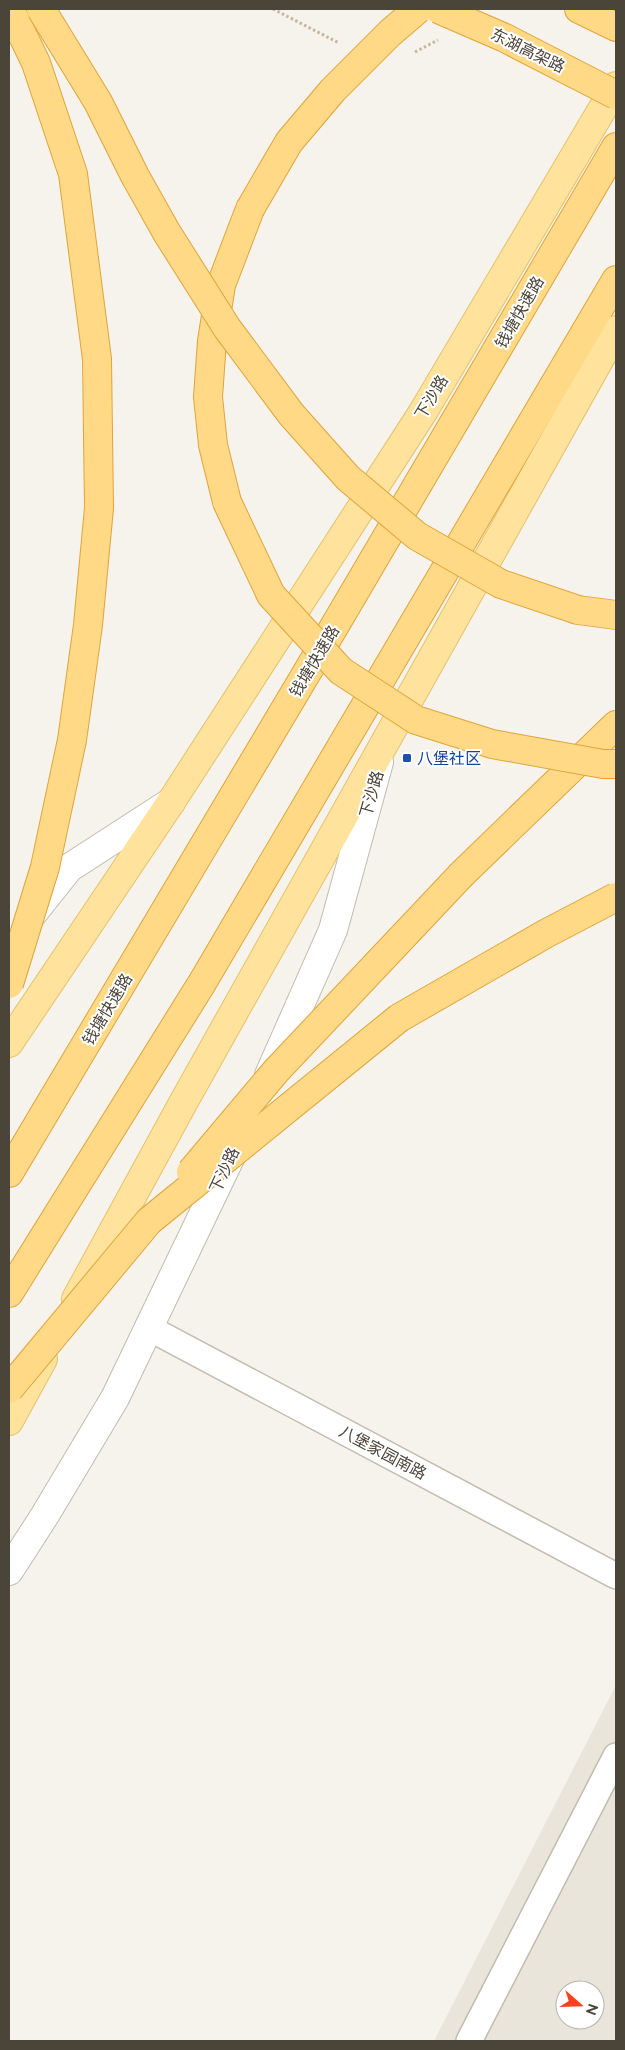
<svg xmlns="http://www.w3.org/2000/svg" width="625" height="2050" viewBox="0 0 625 2050" font-family="Raleway,'Noto Sans SC',sans-serif">
	<rect width="100%" height="100%" fill="#f6f3ec"/>
	<path fill="#eae5da" fill-rule="evenodd" d="M616,1685V2041H434ZM565,1990H595V2020H565Z"/>
	<g fill="none" stroke-linecap="round" stroke-linejoin="round">
		<defs>
			<g id="minor">
				<polyline points="149,1328 616,1576"/>
				<polyline points="469,2041 616,1756"/>
			</g>
			<g id="tertiary">
				<polyline points="30,917 69,868 171,802"/>
				<polyline points="269,1075 333,930 379,762"/>
				<polyline points="9,1571 45,1515 115,1398 234,1150"/>
			</g>
			<g id="primary">
				<polyline points="9,1043 171,802 423,412 616,86"/>
				<polyline points="76,1299 183,1103 616,330"/>
				<polyline points="9,1421 43,1359"/>
			</g>
			<g id="trunk">
				<polyline points="10,9 36,63 73,174 97,359 99,508 88,625 72,740"/>
				<polyline points="579,9 616,27"/>
				<polyline points="227,502 213,445 208,397 212,341 221,285 250,209"/>
				<polyline points="578,610 616,615"/>
				<polyline points="462,874 616,725"/>
				<polyline points="9,1173 331,632 616,147"/>
				<polyline points="9,1293 202,983 616,280"/>
			</g>
		</defs>
		<use href="#minor" stroke="#c2bbae" stroke-width="28"/>
		<use href="#tertiary" stroke="#c2bbae" stroke-width="30"/>
		<use href="#primary" stroke="#e6c16a" stroke-width="30"/>
		<use href="#trunk" stroke="#e0a43c" stroke-width="30"/>
		<g stroke="#c4b79f" stroke-width="3" stroke-dasharray="2.5 2.5" stroke-linecap="butt">
			<polyline points="273,9 339,43"/>
			<polyline points="415,52 438,40"/>
		</g>
		<use href="#minor" stroke="#fff" stroke-width="25"/>
		<use href="#tertiary" stroke="#fff" stroke-width="28"/>
		<use href="#primary" stroke="#ffe39c" stroke-width="28"/>
		<use href="#trunk" stroke="#ffd985" stroke-width="28"/>
		<defs>
			<g id="trunk-bridge">
				<polyline points="41,9 98,102 135,176 167,233 227,328 291,414 348,478 417,536 501,584 578,610"/>
				<polyline points="438,9 505,38 616,95"/>
				<polyline points="250,209 289,142 333,90 390,33 418,9"/>
				<polyline points="227,502 271,595 341,671 416,720 492,744 603,764 616,764"/>
				<polyline points="9,984 45,867 72,740"/>
				<polyline points="191,1172 276,1071 462,874"/>
				<polyline points="9,1389 149,1221 399,1018 547,933 616,897"/>
			</g>
		</defs>
		<use href="#trunk-bridge" stroke="#e0a43c" stroke-width="30" stroke-linecap="butt"/>
		<use href="#trunk-bridge" stroke="#ffd985" stroke-width="28"/>
	</g>
	<rect fill="#1a4fb4" stroke="#fff" stroke-width="2" x="402" y="753" width="10" height="10" rx="2.5"/>
	<g text-anchor="middle" stroke-width="4" stroke-linejoin="round" paint-order="stroke">
		<g font-size="16" fill="#4b4439" stroke="#fff">
			<text transform="translate(528 50) rotate(26)" y="6">东湖高架路</text>
			<text transform="translate(519 312) rotate(-60)" y="6">钱塘快速路</text>
			<text transform="translate(431 397) rotate(-59)" y="6">下沙路</text>
			<text transform="translate(314 661) rotate(-59)" y="6">钱塘快速路</text>
			<text transform="translate(371 794) rotate(-74)" y="6">下沙路</text>
			<text transform="translate(107 1009) rotate(-59)" y="6">钱塘快速路</text>
			<text transform="translate(224 1170) rotate(-65)" y="6">下沙路</text>
			<text transform="translate(383 1452) rotate(28)" y="6">八堡家园南路</text>
		</g>
		<g font-size="16" fill="#164399" stroke="#fff" text-anchor="start">
			<text x="417" y="764">八堡社区</text>
		</g>
	</g>
	<rect width="625" height="2050" fill="none" stroke="#4b4439" stroke-width="20"/>
	<g transform="translate(580 2005) rotate(110)"><circle r="24" fill="#ffffff" stroke="#b7b4b0"/>
	<path d="M0-4L9 19L0 12L-9 19Z" fill="#fc3f1d"/>
	<text y="-8" font-size="14" font-weight="bold" text-anchor="middle" fill="#4b4439">N</text>
	</g>
</svg>
